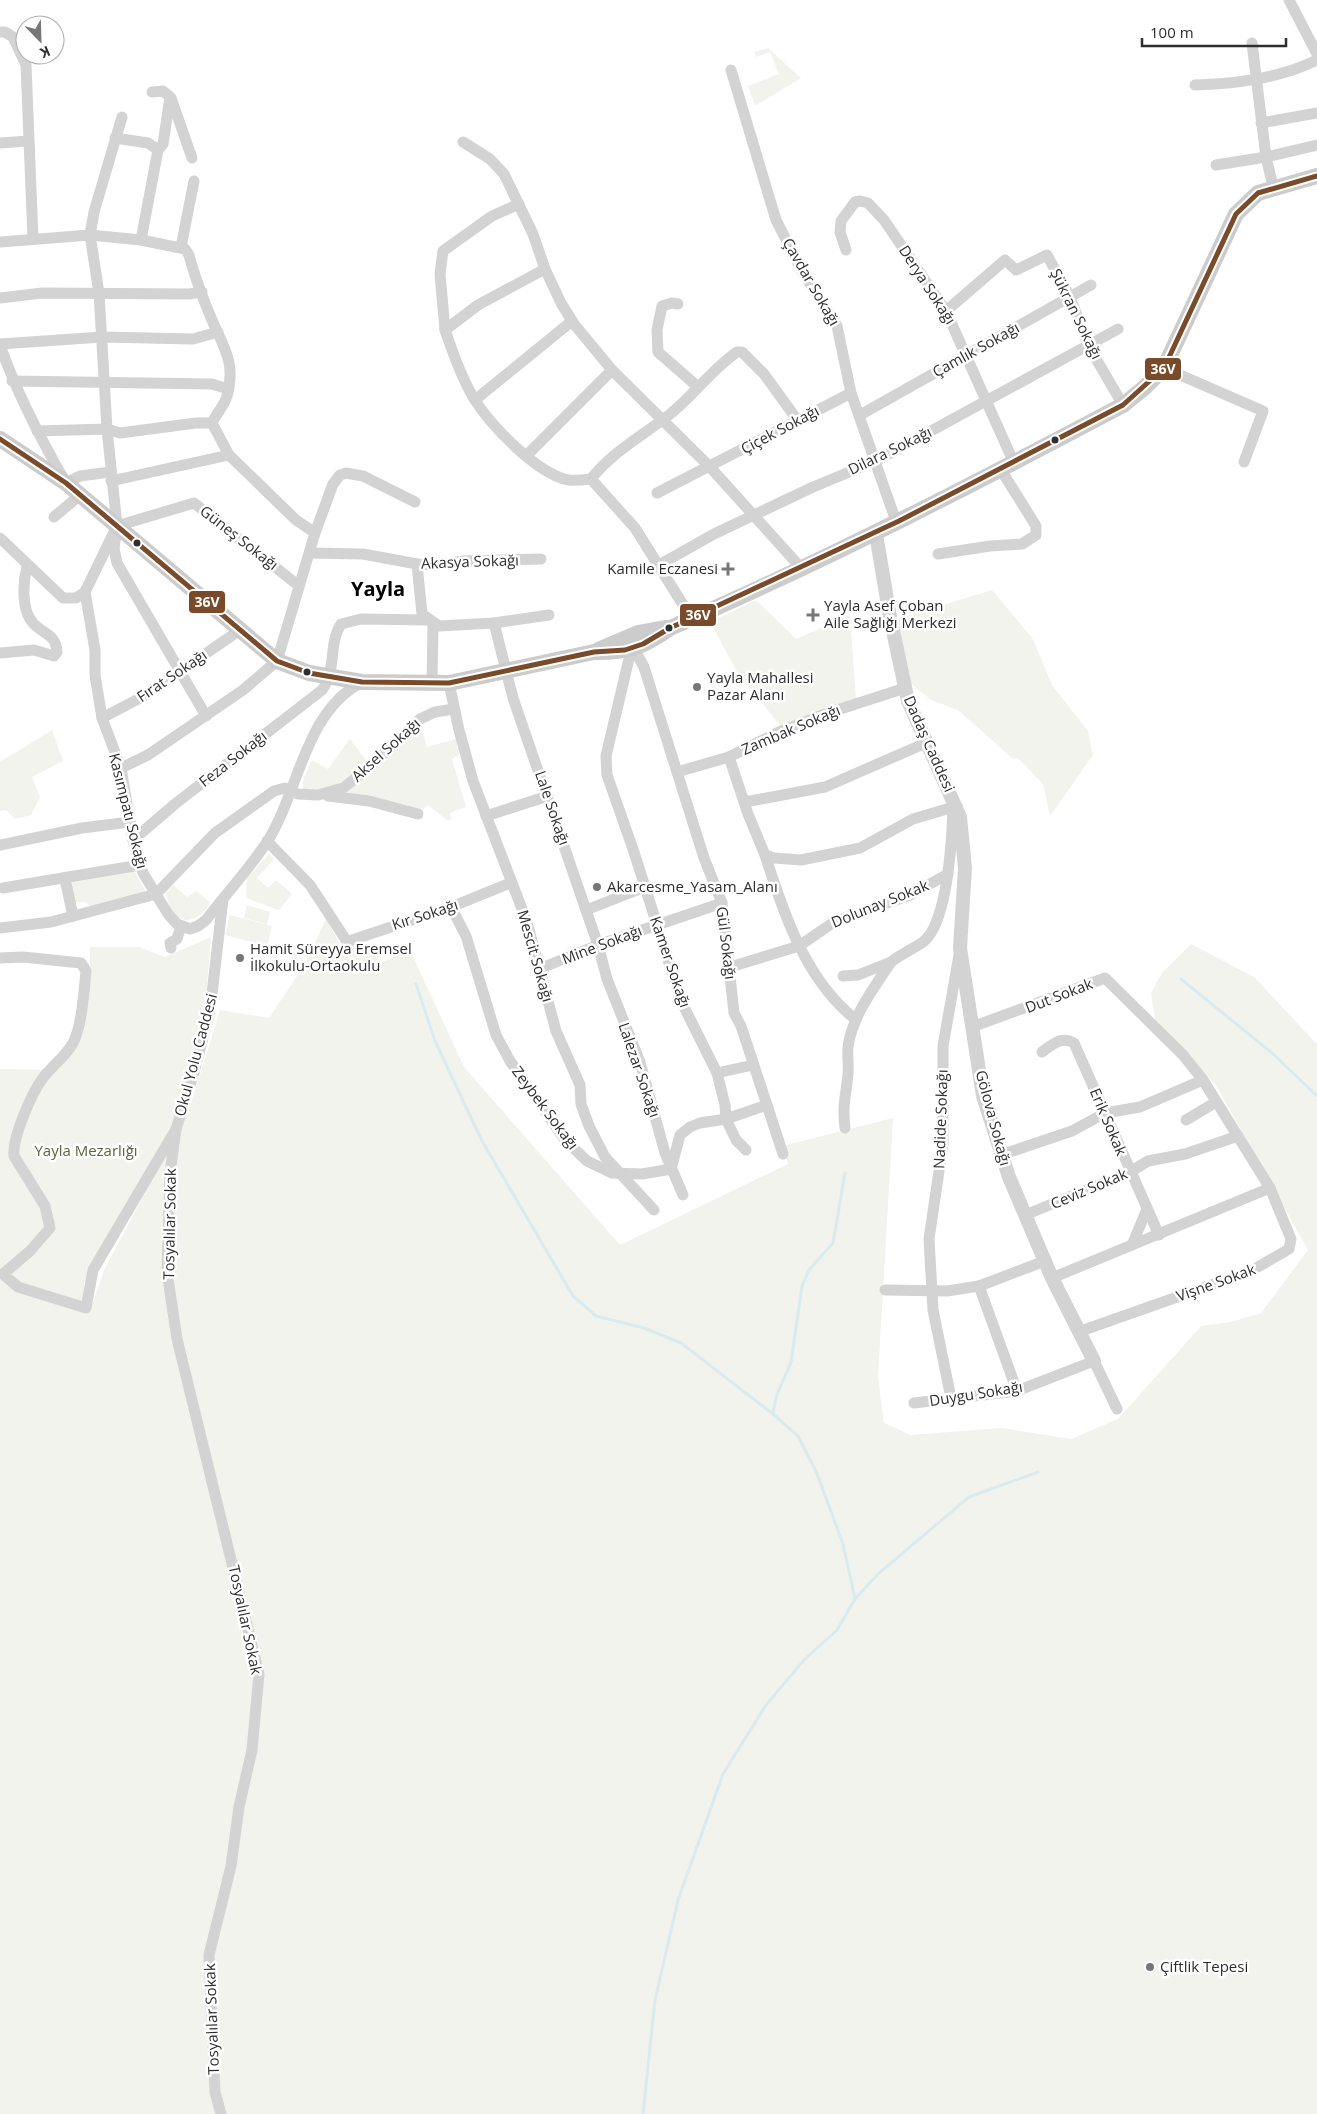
<svg xmlns="http://www.w3.org/2000/svg" width="1317" height="2114" viewBox="0 0 1317 2114" font-family="'Open Sans',sans-serif">
	<rect width="100%" height="100%" fill="#fff"/>
	<g fill="#f2f3ec">
		<polygon points="768,48 801,78 755,106 748,86 779,74 770,52 756,57 754,52"/>
		<polygon points="992,590 1033,639 1052,685 1088,731 1093,755 1050,816 1043,784 1018,758 1013,759 958,710 931,700 909,682 897,619"/>
		<polygon points="756,600 796,639 850,615 856,700 782,728 737,672 710,622"/>
		<polygon points="420,724 427,747 456,739 459,755 452,759 466,807 450,813 451,819 448,821 428,805 422,810 402,804 345,796 345,791 381,765"/>
		<polygon points="52,730 63,761 32,777 40,797 31,815 15,819 6,810 0,811 0,762"/>
		<polygon points="350,739 368,763 348,778 327,790 303,789 303,780 312,760 328,769"/>
		<polygon points="269,854 274,859 257,878 268,888 276,880 292,894 279,910 246,898 247,878"/>
		<polygon points="131,870 135,872 145,890 142,893 90,906 85,902 74,902 69,885 73,881"/>
		<path d="M173,885L187,897L196,891L210,902C204,915 188,927 175,915C169,910 168,900 166,893Z"/>
		<polygon points="247,905 270,912 267,924 244,918"/>
		<polygon points="230,915 272,926 267,946 225,935"/>
		<polygon points="326,919 342,948 365,943 381,963 410,950 464,1067 620,1245 788,1164 783,1146 893,1118 878,1377 884,1423 911,1435 1002,1428 1071,1439 1118,1419 1201,1326 1231,1322 1261,1313 1308,1250 1216,1085 1156,1026 1151,993 1162,973 1191,944 1254,977 1317,1044 1317,2114 0,2114 0,1069 58,1070 76,1047 90,973 90,947 139,947 165,957 211,937 205,1007 179,1111 118,1223 100,1249 84,1283 83,1299 93,1302 105,1268 189,1110 220,1010 269,1018 305,964"/>
	</g>
	<g fill="none" stroke-linecap="round" stroke-linejoin="round">
		<g stroke="#daebef" stroke-width="3">
			<polyline points="1181,979 1272,1053 1317,1096"/>
			<polyline points="416,984 435,1041 482,1141 573,1296 596,1316 644,1328 681,1343 773,1414 798,1436 816,1471 843,1544 855,1599"/>
			<polyline points="773,1414 776,1397 791,1362 802,1286 809,1270 833,1243 845,1173"/>
			<polyline points="643,2114 655,2000 678,1900 723,1774 766,1705 804,1660 837,1630 855,1599 878,1574 969,1497 1038,1472"/>
		</g>
		<g stroke="#d3d3d3" stroke-width="11">
			<polyline points="1289,0 1317,54"/>
			<polyline points="0,32 5,32 13,37 26,65 33,239"/>
			<polyline points="1252,43 1266,157 1273,186"/>
			<polyline points="731,70 776,220 802,271 837,326 851,393 897,524"/>
			<path d="M1195,85C1235,84 1281,78 1317,60"/>
			<polyline points="152,92 163,91 170,97 163,144 158,150"/>
			<polyline points="171,98 192,158"/>
			<polyline points="122,117 94,212 90,235 99,293 107,429 117,526 114,549 117,563 206,716"/>
			<polyline points="1261,123 1317,113"/>
			<polyline points="115,138 148,143 158,150 141,240"/>
			<polyline points="463,142 490,159 504,174 533,234 545,269 561,303 574,324 612,370 710,467 802,569"/>
			<polyline points="0,143 28,141"/>
			<polyline points="1216,165 1266,157 1317,145"/>
			<path d="M0,242L90,235L141,240L185,249L189,255C195,278 205,304 215,327C227,352 235,367 227,396C224,406 216,414 212,423L229,455L296,520L315,533"/>
			<polyline points="181,247 194,181"/>
			<polyline points="846,250 840,232 841,221 855,202 860,201 868,203 884,220 946,311 1014,463"/>
			<path d="M545,269L478,305L445,330C453,353 461,376 473,397C490,425 536,473 568,480C576,481 583,480 591,479"/>
			<polyline points="0,298 42,293 189,294 202,292"/>
			<polyline points="678,304 672,303 662,306 657,330 658,352 698,387"/>
			<polyline points="946,311 1005,260 1016,270 1047,255 1070,297 1088,345 1123,405"/>
			<polyline points="445,330 440,274 443,251 492,216 519,204"/>
			<polyline points="0,344 102,337 193,339 218,332"/>
			<path d="M0,345C17,394 40,438 66,483L80,476L110,472"/>
			<polyline points="1164,368 1263,411 1244,462"/>
			<polyline points="12,381 212,384 228,389"/>
			<polyline points="475,400 572,321"/>
			<polyline points="860,415 1091,285"/>
			<polyline points="37,431 107,429 120,433 196,423 212,423"/>
			<polyline points="527,455 612,370"/>
			<polyline points="111,481 229,455"/>
			<polyline points="657,493 851,393"/>
			<polyline points="54,517 80,495"/>
			<path d="M117,526L85,592L95,650V675L102,718L121,768L133,840L143,873L168,914L177,924L190,929L198,926L206,920C226,894 249,869 267,842C299,792 304,712 362,682"/>
			<polyline points="117,526 194,503 299,586"/>
			<polyline points="0,538 63,598 76,598 85,592"/>
			<polyline points="310,553 363,554 417,564 437,565 463,561 541,559"/>
			<polyline points="938,554 990,546 1022,544 1036,535 1036,526 1001,470"/>
			<polyline points="417,564 422,614 439,626 494,623 549,615"/>
			<polyline points="659,565 714,534 813,487 876,461 1118,329"/>
			<path d="M692,619L635,528L591,479C612,452 642,436 669,415C693,396 711,370 737,352H742L764,374L798,421"/>
			<polyline points="494,623 513,698 598,945 607,979 640,1062 665,1153 683,1195"/>
			<path d="M0,653L34,650L54,656L57,652C56,634 43,634 33,623C21,610 23,582 27,566"/>
			<polyline points="432,683 433,624"/>
			<polyline points="449,683 459,730 473,781 527,922 556,1031 580,1085 581,1104 589,1126 605,1157 654,1210"/>
			<polyline points="102,718 144,696 240,630"/>
			<polyline points="729,757 748,814 765,855 774,858 801,860 860,848 913,819 957,806"/>
			<polyline points="121,768 148,755 243,690 277,661 315,533 333,484 340,475 346,473 363,476 415,502"/>
			<polyline points="677,772 729,757 781,731 822,715 905,688"/>
			<polyline points="328,796 369,801 418,814"/>
			<polyline points="745,802 825,787 928,742"/>
			<polyline points="486,816 548,796"/>
			<path d="M133,840L175,804L322,690C337,671 328,644 341,624L361,619L428,620"/>
			<polyline points="267,841 310,885 346,940 349,941 451,907 510,883"/>
			<polyline points="0,845 82,828 130,822"/>
			<path d="M765,855C784,914 805,979 855,1019"/>
			<polyline points="65,879 73,916"/>
			<polyline points="3,888 140,865"/>
			<polyline points="451,907 466,936 496,1035 510,1061 566,1141 587,1161 612,1173 642,1174 671,1169 680,1135 690,1127 700,1123 726,1119 767,1105"/>
			<polyline points="586,910 645,887"/>
			<polyline points="0,928 51,922 156,894 215,833 274,791 285,788 298,794 318,795 343,788 370,767 420,719 435,712 454,709"/>
			<polyline points="171,948 170,943 177,939 181,926"/>
			<path d="M0,958L23,957L81,963L86,971C84,991 82,1026 73,1043C65,1057 53,1065 43,1078C32,1092 12,1138 14,1156L45,1206L50,1228L30,1251L3,1274L18,1287L86,1308L93,1270L176,1129L193,1076L210,1011L223,899"/>
			<path d="M891,962C901,954 913,949 923,942C948,923 952,837 953,808"/>
			<polyline points="730,967 799,946 834,922 910,895 948,874"/>
			<polyline points="539,969 598,945 722,903"/>
			<path d="M843,976L858,975L891,962C874,988 852,1016 848,1047C847,1056 849,1066 848,1074C846,1096 842,1105 845,1128"/>
			<polyline points="972,1027 1105,978 1183,1055 1203,1080 1270,1188 1291,1239 1289,1249 1251,1271 1078,1332"/>
			<path d="M1042,1052C1053,1044 1061,1036 1074,1043L1159,1235"/>
			<polyline points="717,1073 753,1065"/>
			<polyline points="1186,1120 1216,1102"/>
			<polyline points="176,1129 170,1173 167,1272 177,1339 259,1674 252,1750 239,1807 231,1866 209,1955 215,2092 221,2114"/>
			<polyline points="746,1150 736,1140 726,1119 725,1105 717,1073 681,1001 634,852 607,775 606,756 631,650 638,656 644,667 704,858 722,903 734,1013 741,1026 783,1154"/>
			<polyline points="1001,1155 1072,1131 1105,1113 1140,1107 1203,1080"/>
			<polyline points="1025,1215 1130,1172 1148,1161 1185,1154 1238,1136"/>
			<polyline points="1132,1245 1147,1209"/>
			<polyline points="1052,1278 1270,1188"/>
			<polyline points="979,1286 1017,1391"/>
			<polyline points="885,1290 947,1291 979,1286 1045,1261"/>
			<polyline points="951,1398 933,1310 929,1239 943,1144 943,1046 959,955"/>
			<polyline points="914,1403 1017,1391 1094,1361 1117,1409"/>
		</g>
		<polyline stroke="#d3d3d3" stroke-width="14" points="876,534 890,617 908,701 960,817 965,868 960,948 983,1096 1009,1177 1052,1278 1094,1361"/>
		<g stroke="#ccc" stroke-width="16">
			<path d="M0,439L66,483L277,661L309,673L362,682L449,683L594,652C626,653 644,647 670,628C825,561 974,484 1123,405L1144,388L1164,368L1236,214L1258,193L1317,176"/>
			<polyline points="598,650 638,633 665,628"/>
		</g>
		<defs>
			<polyline id="bus-1" points="0,439 66,483 277,661 309,673 362,682 449,683 594,652 625,650 643,644 670,628 899,521 1123,405 1164,368 1236,214 1258,193 1317,176"/>
		</defs>
		<use href="#bus-1" stroke="#fff" stroke-width="9"/>
		<use href="#bus-1" stroke="#7a4b2a" stroke-width="5"/>
	</g>
	<g fill="#2e2e2e" stroke="#fff" stroke-width="2">
		<circle cx="1055" cy="440" r="4.5"/>
		<circle cx="137" cy="543" r="4.5"/>
		<circle cx="669" cy="628" r="4.5"/>
		<circle cx="307" cy="672" r="4.5"/>
	</g>
	<g fill="#777" stroke="#fff" stroke-width="2">
		<path d="M725.5 561.5h5v5h5v5h-5v5h-5v-5h-5v-5h5z"/>
		<path d="M810.5 607.5h5v5h5v5h-5v5h-5v-5h-5v-5h5z"/>
		<circle cx="697" cy="687" r="5"/>
		<circle cx="597" cy="887" r="5"/>
		<circle cx="240" cy="958" r="5"/>
		<circle cx="1150" cy="1967" r="5"/>
	</g>
	<g text-anchor="middle" stroke-width="5" stroke-linejoin="round" paint-order="stroke">
		<g font-size="15" fill="#2e2e2e" stroke="#fff">
			<text transform="translate(811 282) rotate(60)" y="5">Çavdar Sokağı</text>
			<text transform="translate(927 285) rotate(57)" y="5">Derya Sokağı</text>
			<text transform="translate(1076 314) rotate(64)" y="5">Şükran Sokağı</text>
			<text transform="translate(976 350) rotate(-29)" y="5">Çamlık Sokağı</text>
			<text transform="translate(780 430) rotate(-28)" y="5">Çiçek Sokağı</text>
			<text transform="translate(890 451) rotate(-26)" y="5">Dilara Sokağı</text>
			<text transform="translate(239 538) rotate(38)" y="5">Güneş Sokağı</text>
			<text transform="translate(470 562) rotate(-2)" y="5">Akasya Sokağı</text>
			<text transform="translate(172 676) rotate(-34)" y="5">Fırat Sokağı</text>
			<text transform="translate(791 730) rotate(-23)" y="5">Zambak Sokağı</text>
			<text transform="translate(929 744) rotate(66)" y="5">Dadaş Caddesi</text>
			<text transform="translate(386 750) rotate(-42)" y="5">Aksel Sokağı</text>
			<text transform="translate(233 759) rotate(-38)" y="5">Feza Sokağı</text>
			<text transform="translate(552 808) rotate(71)" y="5">Lale Sokağı</text>
			<text transform="translate(128 811) rotate(76)" y="5">Kasımpatı Sokağı</text>
			<text transform="translate(880 904) rotate(-22)" y="5">Dolunay Sokak</text>
			<text transform="translate(425 915) rotate(-18)" y="5">Kır Sokağı</text>
			<text transform="translate(726 943) rotate(83)" y="5">Gül Sokağı</text>
			<text transform="translate(602 945) rotate(-21)" y="5">Mine Sokağı</text>
			<text transform="translate(535 956) rotate(74)" y="5">Mescit Sokağı</text>
			<text transform="translate(670 962) rotate(71)" y="5">Kamer Sokağı</text>
			<text transform="translate(1059 996) rotate(-21)" y="5">Dut Sokak</text>
			<text transform="translate(196 1055) rotate(-75)" y="5">Okul Yolu Caddesi</text>
			<text transform="translate(639 1070) rotate(71)" y="5">Lalezar Sokağı</text>
			<text transform="translate(545 1108) rotate(53)" y="5">Zeybek Sokağı</text>
			<text transform="translate(993 1118) rotate(75)" y="5">Gölova Sokağı</text>
			<text transform="translate(941 1119) rotate(-88)" y="5">Nadide Sokağı</text>
			<text transform="translate(1108 1122) rotate(67)" y="5">Erik Sokak</text>
			<text transform="translate(1089 1189) rotate(-23)" y="5">Ceviz Sokak</text>
			<text transform="translate(170 1224) rotate(-89)" y="5">Tosyalılar Sokak</text>
			<text transform="translate(1216 1283) rotate(-20)" y="5">Vişne Sokak</text>
			<text transform="translate(976 1394) rotate(-9)" y="5">Duygu Sokağı</text>
			<text transform="translate(245 1620) rotate(78)" y="5">Tosyalılar Sokak</text>
			<text transform="translate(212 2019) rotate(-92)" y="5">Tosyalılar Sokak</text>
		</g>
		<g font-size="15" fill="#2e2e2e" stroke="#fff" text-anchor="start">
			<text x="718" y="574" text-anchor="end">Kamile Eczanesi</text>
			<text x="824" y="611">Yayla Asef Çoban<tspan x="824" dy="17">Aile Sağlığı Merkezi</tspan></text>
			<text x="707" y="683">Yayla Mahallesi<tspan x="707" dy="17">Pazar Alanı</tspan></text>
			<text x="607" y="892">Akarcesme_Yasam_Alanı</text>
			<text x="250" y="954">Hamit Süreyya Eremsel<tspan x="250" dy="17">İlkokulu-Ortaokulu</tspan></text>
			<text x="1160" y="1972">Çiftlik Tepesi</text>
		</g>
		<g font-size="15" fill="#59663f" stroke="#fff">
			<text x="86" y="1156">Yayla Mezarlığı</text>
		</g>
		<g font-size="20" font-weight="bold" fill="#000" stroke="#fff">
			<text x="378" y="596">Yayla</text>
		</g>
	</g>
	<g stroke="#fff" stroke-width="2">
		<rect x="1144" y="357" width="38" height="24" rx="5" fill="#7a4b2a"/>
		<rect x="188" y="590" width="38" height="24" rx="5" fill="#7a4b2a"/>
		<rect x="679" y="603" width="38" height="24" rx="5" fill="#7a4b2a"/>
	</g>
	<g font-size="14" text-anchor="middle" font-weight="bold" fill="#fff">
		<text x="1163" y="374">36V</text>
		<text x="207" y="607">36V</text>
		<text x="698" y="620">36V</text>
	</g>
	<g transform="translate(40 40) rotate(157)"><circle r="24" fill="#ffffff" stroke="#ababab"/>
	<path d="M0-4L9 19L0 12L-9 19Z" fill="#777777"/>
	<text y="-8" font-size="14" font-weight="bold" text-anchor="middle" fill="#2e2e2e">K</text>
	</g>
	<path d="M1142 38v8h144v-8" fill="none" stroke="#2e2e2e" stroke-width="2.5"/>
	<text x="1150" y="38" font-size="15" fill="#2e2e2e" stroke="#ffffff" stroke-width="4" paint-order="stroke">100 m</text>
</svg>
